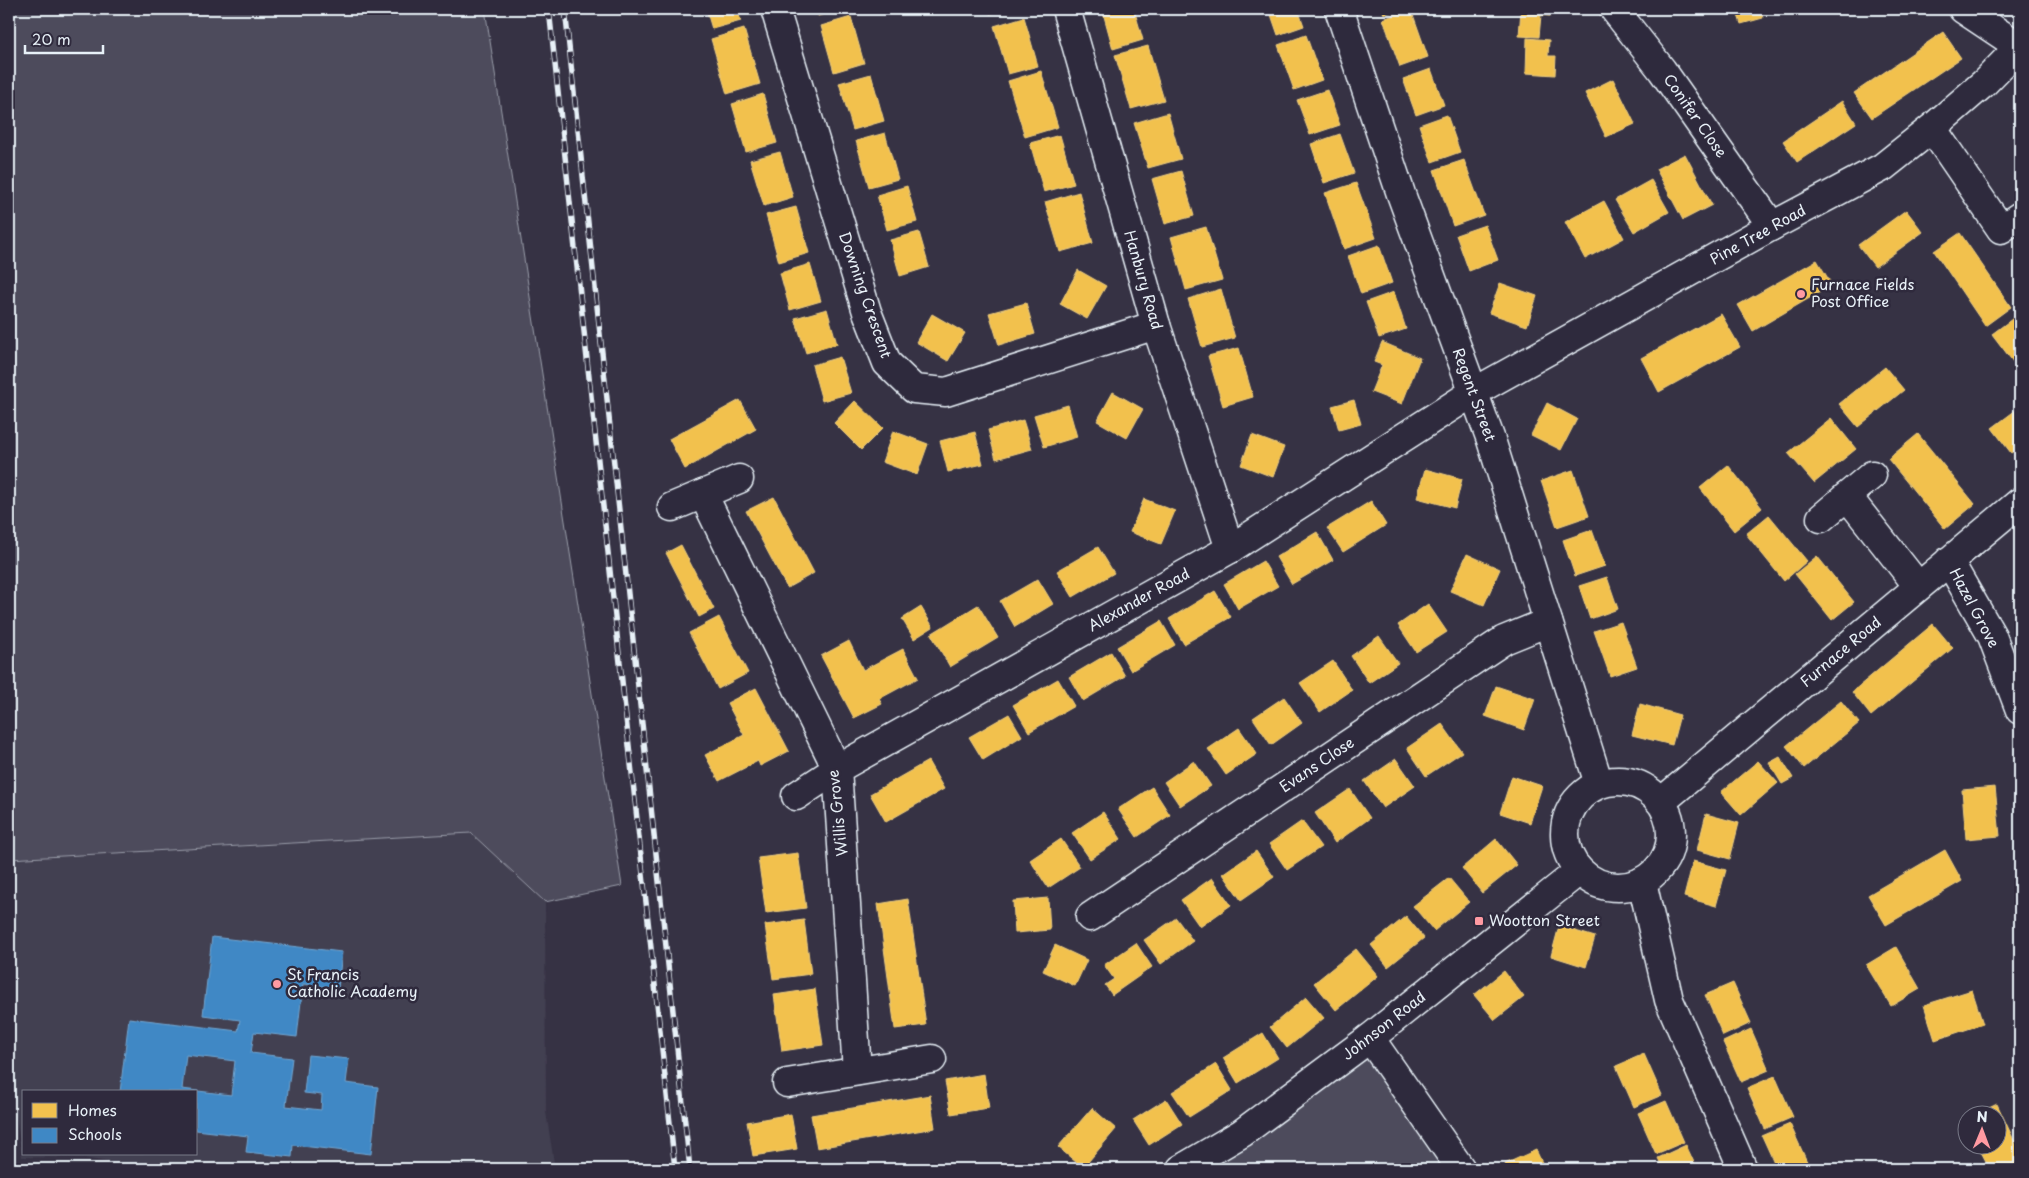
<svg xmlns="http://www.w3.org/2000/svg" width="2029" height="1178" viewBox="0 0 2029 1178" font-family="'Playpen Sans',sans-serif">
	<rect width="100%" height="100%" fill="#363244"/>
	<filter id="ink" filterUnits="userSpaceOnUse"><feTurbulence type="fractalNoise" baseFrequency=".02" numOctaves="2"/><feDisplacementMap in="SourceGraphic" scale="10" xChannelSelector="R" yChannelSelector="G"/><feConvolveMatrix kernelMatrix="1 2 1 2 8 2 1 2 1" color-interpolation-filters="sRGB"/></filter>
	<g filter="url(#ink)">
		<path fill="#433f51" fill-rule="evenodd" d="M472,833L545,902L546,1112L555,1169H146L85,1158L22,1157L9,1066V859ZM24,1092H196V1154H24Z"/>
		<g fill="#4d4b5c" stroke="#9a9eaa">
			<polygon points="9,9 485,9 622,886 545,902 471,833 9,859"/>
			<polygon points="1369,1047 1453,1169 1195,1169"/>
		</g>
		<g fill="#f2c14e" stroke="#efcf81">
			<polygon points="706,9 737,9 741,21 712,29"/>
			<polygon points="816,9 841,9 818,16"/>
			<polygon points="988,9 1007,9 990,14"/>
			<polygon points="1102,9 1134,9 1143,40 1113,49"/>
			<polygon points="1269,9 1298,9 1304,26 1278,35"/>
			<polygon points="1382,9 1400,9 1384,14"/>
			<polygon points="1411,9 1428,57 1400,67 1383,19"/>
			<polygon points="1521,9 1551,9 1550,16 1541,15 1539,37 1519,36"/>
			<polygon points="1736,9 1760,9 1763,18 1741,24"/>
			<polygon points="851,17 864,63 834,72 821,26"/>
			<polygon points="1024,17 1038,66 1008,74 994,26"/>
			<polygon points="744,29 760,84 727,94 711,39"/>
			<polygon points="1943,32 1961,58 1872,118 1854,93"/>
			<polygon points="1306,35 1322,80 1294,90 1278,45"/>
			<polygon points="1527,38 1549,40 1548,56 1556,56 1555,75 1526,73"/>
			<polygon points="1148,46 1164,100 1131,109 1115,55"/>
			<polygon points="1431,69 1444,105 1416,115 1403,79"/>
			<polygon points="1041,71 1058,127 1025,137 1008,81"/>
			<polygon points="871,74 884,121 853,130 839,83"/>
			<polygon points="1613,79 1635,124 1606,137 1585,93"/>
			<polygon points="1327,90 1340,125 1310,135 1297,100"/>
			<polygon points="763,94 777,143 746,152 732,104"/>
			<polygon points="1842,101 1856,123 1797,162 1783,141"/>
			<polygon points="1168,113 1181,159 1148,168 1134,123"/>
			<polygon points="1447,115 1460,152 1432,162 1419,125"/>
			<polygon points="885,133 898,179 869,187 856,141"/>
			<polygon points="1340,134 1354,173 1324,183 1311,144"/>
			<polygon points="1060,135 1074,184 1044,192 1030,143"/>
			<polygon points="780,152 793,197 764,206 750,160"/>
			<polygon points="1685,154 1712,205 1683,220 1656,169"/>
			<polygon points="1464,160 1484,215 1453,226 1434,170"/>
			<polygon points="1181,171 1194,216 1165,224 1152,179"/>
			<polygon points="1651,180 1669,212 1634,232 1615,200"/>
			<polygon points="1356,183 1376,238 1344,249 1325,193"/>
			<polygon points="907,186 917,222 887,230 877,195"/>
			<polygon points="1079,192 1093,243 1060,252 1045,202"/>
			<polygon points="1604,201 1624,238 1585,259 1565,222"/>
			<polygon points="796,207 809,253 779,262 766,215"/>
			<polygon points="1906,210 1923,232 1875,267 1858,245"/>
			<polygon points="1485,225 1498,260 1469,271 1456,235"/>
			<polygon points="1206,227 1222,280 1186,290 1171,237"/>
			<polygon points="919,232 929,267 900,276 890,240"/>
			<polygon points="1960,233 2011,307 1985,326 1934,251"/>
			<polygon points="1379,245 1392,283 1361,294 1348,256"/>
			<polygon points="1817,260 1832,285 1753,331 1738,305"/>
			<polygon points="810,264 821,301 790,310 780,273"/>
			<polygon points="1078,270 1106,286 1087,319 1060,304"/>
			<polygon points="1500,283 1537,296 1527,326 1489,313"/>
			<polygon points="1221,289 1235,338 1202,347 1188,299"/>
			<polygon points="1394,292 1406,329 1379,338 1366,302"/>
			<polygon points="1026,303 1035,334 999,345 989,313"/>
			<polygon points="827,309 837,344 806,353 795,318"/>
			<polygon points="932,314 965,333 948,361 916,342"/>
			<polygon points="1721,314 1740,347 1659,392 1641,358"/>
			<polygon points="2016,316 2020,322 2020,371 1992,334"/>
			<polygon points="1382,342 1420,358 1402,404 1371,392 1382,365 1374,362"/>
			<polygon points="1239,348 1253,397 1223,406 1208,356"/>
			<polygon points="840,357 851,393 822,401 812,365"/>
			<polygon points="1885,367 1904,390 1858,427 1839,404"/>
			<polygon points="1113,392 1143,409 1127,438 1097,421"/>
			<polygon points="740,400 756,429 685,469 669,439"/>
			<polygon points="1354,400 1361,424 1339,430 1332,406"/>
			<polygon points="855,401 883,428 861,450 834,423"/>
			<polygon points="1547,403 1577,419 1561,450 1531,435"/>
			<polygon points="1068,405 1077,437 1044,447 1034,415"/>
			<polygon points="2020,407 2020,447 2011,453 1992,428"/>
			<polygon points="1831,418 1856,449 1814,483 1788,453"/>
			<polygon points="1023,420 1032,449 996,459 988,430"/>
			<polygon points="893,431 928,444 917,475 882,462"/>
			<polygon points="975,432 983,464 948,472 940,441"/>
			<polygon points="1918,434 1975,504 1945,529 1888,459"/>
			<polygon points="1252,435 1284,447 1273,477 1241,465"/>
			<polygon points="1728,465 1762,508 1734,531 1700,488"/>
			<polygon points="1425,469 1462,479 1455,508 1417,498"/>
			<polygon points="1573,470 1589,516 1557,527 1541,481"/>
			<polygon points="774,497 814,573 787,588 746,511"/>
			<polygon points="1144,499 1175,511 1161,544 1130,532"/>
			<polygon points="1371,501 1386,525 1343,552 1327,528"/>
			<polygon points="1769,515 1807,561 1784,581 1746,534"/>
			<polygon points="1592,530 1605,566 1575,576 1563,540"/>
			<polygon points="1317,532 1333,560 1292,584 1276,557"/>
			<polygon points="681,545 714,609 699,617 666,553"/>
			<polygon points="1098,547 1114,573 1073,597 1057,571"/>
			<polygon points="1467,554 1500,569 1484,605 1450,591"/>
			<polygon points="1817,556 1854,602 1832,620 1795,574"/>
			<polygon points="1263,561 1278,586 1238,609 1224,584"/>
			<polygon points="1607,577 1618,609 1590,619 1579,586"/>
			<polygon points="1038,579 1053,604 1015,627 1000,601"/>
			<polygon points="1215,591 1231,617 1184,644 1169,619"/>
			<polygon points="1428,604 1447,632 1416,652 1398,625"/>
			<polygon points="978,605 998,638 950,667 931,634"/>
			<polygon points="921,607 933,627 914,639 902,619"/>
			<polygon points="719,617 748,673 718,689 689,633"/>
			<polygon points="1161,621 1175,645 1131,671 1117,647"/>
			<polygon points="1621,622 1637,667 1610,676 1594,631"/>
			<polygon points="1933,624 1953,648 1871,716 1852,692"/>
			<polygon points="1379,636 1398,663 1369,683 1351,656"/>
			<polygon points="849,641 863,670 903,649 918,678 879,699 882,704 854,718 821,656"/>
			<polygon points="1111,652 1125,676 1083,701 1069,677"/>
			<polygon points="1333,661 1352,690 1320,712 1300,683"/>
			<polygon points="1058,679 1074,706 1029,732 1013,705"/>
			<polygon points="1496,686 1535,699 1524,730 1485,716"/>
			<polygon points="756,688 789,751 760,766 758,761 719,781 705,755 744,735 727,703"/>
			<polygon points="1284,697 1302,723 1271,745 1253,718"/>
			<polygon points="1841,701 1859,723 1804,768 1786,746"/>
			<polygon points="1640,704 1680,715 1672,745 1632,735"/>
			<polygon points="1009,714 1022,736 983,760 969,737"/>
			<polygon points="1442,724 1462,752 1426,776 1407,748"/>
			<polygon points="1239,728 1257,754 1226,775 1208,749"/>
			<polygon points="1780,757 1793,778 1782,784 1769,763"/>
			<polygon points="1396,759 1415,786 1383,808 1364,781"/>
			<polygon points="928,761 944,789 886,822 870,794"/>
			<polygon points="1194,761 1211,786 1180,806 1164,782"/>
			<polygon points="1758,761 1778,783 1741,815 1721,792"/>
			<polygon points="1512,776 1542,786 1530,823 1500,813"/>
			<polygon points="1152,787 1170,815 1137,837 1118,809"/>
			<polygon points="1995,787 2000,836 1966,839 1962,790"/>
			<polygon points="1350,789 1370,818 1335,843 1315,813"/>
			<polygon points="1103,812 1121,839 1090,859 1072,833"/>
			<polygon points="1706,814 1739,823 1730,859 1697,850"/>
			<polygon points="1302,821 1321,847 1287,870 1269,844"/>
			<polygon points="1061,839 1080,867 1048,888 1030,860"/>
			<polygon points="1496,839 1517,865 1482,893 1462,868"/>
			<polygon points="1945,850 1962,881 1886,925 1868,895"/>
			<polygon points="1256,851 1274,877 1241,900 1223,874"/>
			<polygon points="798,853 806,908 766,913 758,858"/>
			<polygon points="1693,861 1726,870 1716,906 1684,897"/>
			<polygon points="1212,878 1231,905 1200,927 1181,900"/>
			<polygon points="1449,878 1469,902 1434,931 1413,906"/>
			<polygon points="1048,898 1050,930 1015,933 1013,901"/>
			<polygon points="908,899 926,1025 895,1029 878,904"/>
			<polygon points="1406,916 1424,938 1388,967 1371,945"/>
			<polygon points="1176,918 1193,941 1161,964 1144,940"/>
			<polygon points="804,920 811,974 773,979 765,925"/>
			<polygon points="1559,926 1595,937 1586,967 1551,956"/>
			<polygon points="1136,943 1152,967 1112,995 1105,985 1114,979 1104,965"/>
			<polygon points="1055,945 1087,960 1075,986 1043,971"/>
			<polygon points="1896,947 1920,989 1891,1006 1866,965"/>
			<polygon points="1356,949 1378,976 1336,1010 1314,983"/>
			<polygon points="1504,971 1524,997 1495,1020 1474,995"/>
			<polygon points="1733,983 1751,1023 1723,1036 1705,995"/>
			<polygon points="815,989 823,1045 782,1051 774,995"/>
			<polygon points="1972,990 1983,1024 1935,1040 1924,1005"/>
			<polygon points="1306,997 1324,1018 1287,1048 1270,1027"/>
			<polygon points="1751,1029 1769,1070 1741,1082 1723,1042"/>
			<polygon points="1263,1033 1278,1058 1238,1083 1223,1058"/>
			<polygon points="1644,1054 1662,1095 1634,1107 1616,1066"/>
			<polygon points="1216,1064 1232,1090 1189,1117 1172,1092"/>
			<polygon points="984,1074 989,1108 951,1114 945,1081"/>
			<polygon points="1775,1076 1793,1117 1765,1129 1747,1088"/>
			<polygon points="930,1095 935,1128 817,1148 811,1115"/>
			<polygon points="1166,1099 1182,1124 1149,1145 1133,1120"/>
			<polygon points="1666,1101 1684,1142 1656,1154 1638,1113"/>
			<polygon points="1997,1104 2020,1153 2020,1169 1990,1169 1978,1146 1996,1146 1996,1116 1973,1116"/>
			<polygon points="1092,1108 1116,1129 1083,1168 1058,1147"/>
			<polygon points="791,1114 797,1149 753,1156 747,1122"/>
			<polygon points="1790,1124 1808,1164 1797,1169 1777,1169 1762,1136"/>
			<polygon points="1686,1145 1697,1169 1663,1169 1658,1158"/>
			<polygon points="1536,1150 1545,1169 1507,1169 1505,1164"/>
		</g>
		<path fill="#3f88c5" stroke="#72a8d4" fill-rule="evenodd" d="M212,937L342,952L338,988L303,984L297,1037L254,1032L251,1053L292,1058L286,1106L321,1110L322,1095L304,1093L308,1055L349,1059L346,1083L378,1087L371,1154L293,1145L292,1157L246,1152L248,1136L196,1130V1092H120L129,1018L238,1031L240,1020L203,1015ZM186,1055L235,1061L231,1095L182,1089Z"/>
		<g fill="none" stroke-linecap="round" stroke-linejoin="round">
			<defs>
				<g id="street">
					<polyline points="775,9 867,312 887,363 914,389 946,392 1156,325"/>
					<polyline points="1066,9 1156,325 1230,549"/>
					<polyline points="1614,9 1662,70 1772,226"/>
					<polyline points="1963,9 2020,47"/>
					<polyline points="1932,128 2001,229 2020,216"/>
					<polyline points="703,494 837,769 857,1071"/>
					<polyline points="1847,496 1918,586"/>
					<polyline points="672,507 739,479"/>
					<polyline points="1821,518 1872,475"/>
					<polyline points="1949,561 1992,636 2020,710"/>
					<polyline points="796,796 837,769 1230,549 1474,392 1772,226 1883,167 1932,128 1984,83 2020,46"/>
					<polyline points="1642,882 1669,1000 1743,1169"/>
					<polyline points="1090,917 1504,640 1548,622"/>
					<polyline points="1370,1038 1461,1169"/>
					<polyline points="787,1083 932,1059"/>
					<polyline points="1181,1169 1242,1133 1370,1038 1579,871"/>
				</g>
				<g id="secondary">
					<polyline points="1339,9 1401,194 1491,440 1599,784"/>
					<circle cx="1618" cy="834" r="53"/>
					<path d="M1661,802C1782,702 1901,602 2020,502"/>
				</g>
			</defs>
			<use href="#street" stroke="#e8f1f8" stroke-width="31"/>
			<use href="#secondary" stroke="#e8f1f8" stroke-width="31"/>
			<use href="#street" stroke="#2f2a3d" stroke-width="28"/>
			<use href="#secondary" stroke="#2f2a3d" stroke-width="28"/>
			<defs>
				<g id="rail">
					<polyline points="549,9 675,1169"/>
					<polyline points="565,9 690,1169"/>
				</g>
			</defs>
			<use href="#rail" stroke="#e8f1f8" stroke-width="5.5"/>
			<use href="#rail" stroke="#2f2a3d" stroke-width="4" stroke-dasharray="11" stroke-linecap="butt"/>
		</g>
	</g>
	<g fill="#ff9aa2" stroke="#2f2a3d" stroke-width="2">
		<circle cx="1801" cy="294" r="5"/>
		<rect x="1474" y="916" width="10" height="10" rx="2.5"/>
		<circle cx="277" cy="984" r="5"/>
	</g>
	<g text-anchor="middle" stroke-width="5" stroke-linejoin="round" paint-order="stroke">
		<g font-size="15" fill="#e8f1f8" stroke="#2f2a3d">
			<text transform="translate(1695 116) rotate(55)" y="5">Conifer Close</text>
			<text transform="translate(1758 235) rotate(-29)" y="5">Pine Tree Road</text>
			<text transform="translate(1143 280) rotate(74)" y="5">Hanbury Road</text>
			<text transform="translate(865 295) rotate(71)" y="5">Downing Crescent</text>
			<text transform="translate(1474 395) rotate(70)" y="5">Regent Street</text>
			<text transform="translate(1139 600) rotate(-29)" y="5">Alexander Road</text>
			<text transform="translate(1974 608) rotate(62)" y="5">Hazel Grove</text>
			<text transform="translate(1841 652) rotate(-40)" y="5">Furnace Road</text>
			<text transform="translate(1317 765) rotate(-34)" y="5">Evans Close</text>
			<text transform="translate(838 813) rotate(-96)" y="5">Willis Grove</text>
			<text transform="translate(1384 1026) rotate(-38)" y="5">Johnson Road</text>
		</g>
		<g font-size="15" fill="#e8f1f8" stroke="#2f2a3d" text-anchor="start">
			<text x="1811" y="290">Furnace Fields<tspan x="1811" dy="17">Post Office</tspan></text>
			<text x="1489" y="926">Wootton Street</text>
			<text x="287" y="980">St Francis<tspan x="287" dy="17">Catholic Academy</tspan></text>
		</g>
	</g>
	<rect width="2029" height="1178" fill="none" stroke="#2f2a3d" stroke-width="30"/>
	<rect x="15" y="15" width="1999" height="1148" fill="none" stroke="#e8f1f8" stroke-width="2" filter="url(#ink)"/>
	<rect x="22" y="1090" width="175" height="65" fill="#2f2a3d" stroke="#797a88"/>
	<rect x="32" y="1103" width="25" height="15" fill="#f2c14e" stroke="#797a88"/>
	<text x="68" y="1116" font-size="15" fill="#e8f1f8">Homes</text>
	<rect x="32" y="1128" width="25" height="15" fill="#3f88c5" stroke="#797a88"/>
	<text x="68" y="1140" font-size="15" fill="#e8f1f8">Schools</text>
	<g transform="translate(1982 1130) rotate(1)"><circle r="24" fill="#2f2a3d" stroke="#797a88"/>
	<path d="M0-4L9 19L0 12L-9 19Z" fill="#ff9aa2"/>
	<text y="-8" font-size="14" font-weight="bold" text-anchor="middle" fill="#e8f1f8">N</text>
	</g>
	<path d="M25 45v8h78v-8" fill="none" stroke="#e8f1f8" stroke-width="2.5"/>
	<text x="32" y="45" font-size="15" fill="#e8f1f8" stroke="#2f2a3d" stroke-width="4" paint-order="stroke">20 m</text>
</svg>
